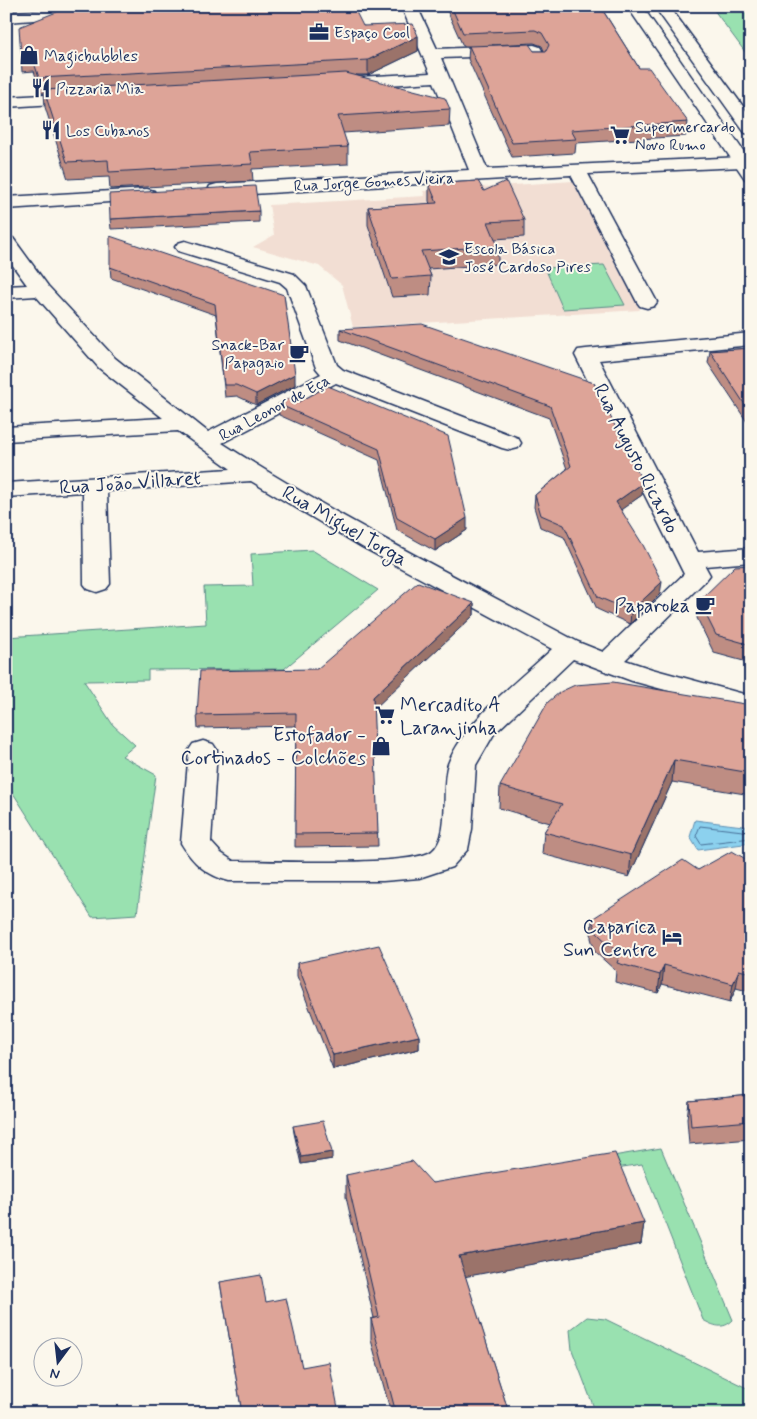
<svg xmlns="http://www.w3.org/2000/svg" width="757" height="1419" viewBox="0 0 757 1419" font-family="Mynerve,sans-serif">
	<rect width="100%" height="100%" fill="#fbf7ec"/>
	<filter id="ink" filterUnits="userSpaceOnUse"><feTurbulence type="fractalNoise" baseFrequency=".02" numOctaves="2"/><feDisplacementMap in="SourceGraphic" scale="10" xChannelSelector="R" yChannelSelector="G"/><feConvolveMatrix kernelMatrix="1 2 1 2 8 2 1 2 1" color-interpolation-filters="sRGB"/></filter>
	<g filter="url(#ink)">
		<polygon fill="#f2ded3" points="573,181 640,310 353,327 342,285 319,266 253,247 274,235 269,205 425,196 423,191"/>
		<g fill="#99e1b0" stroke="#5a8887">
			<polygon points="711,6 751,6 751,60"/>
			<polygon points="604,265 625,305 563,309 545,268"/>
			<polygon points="312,550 378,590 284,669 148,670 148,680 84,681 113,725 135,745 122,756 156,775 137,914 92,917 6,782 6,637 206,624 204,587 253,586 251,554"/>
			<path d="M661,1148L733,1320C723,1330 714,1326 703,1320L642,1164L610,1169L601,1158Z"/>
			<polygon points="587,1317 605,1319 751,1390 751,1413 596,1413 572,1350 570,1330"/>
		</g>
		<polygon fill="#8cd1ee" stroke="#5f90b4" points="695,820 751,827 751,843 698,850 690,837"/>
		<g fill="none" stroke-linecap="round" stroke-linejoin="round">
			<polyline stroke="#487098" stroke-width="1" points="751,832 700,826 696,836 701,844 751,838"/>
			<defs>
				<g id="minor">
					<polygon points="401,6 417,6 437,49 534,45 540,47 547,59 545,62 533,62 529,55 441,58 487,169 742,157 748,158 751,162 748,166 742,167 588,174 657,302 654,306 647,308 640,306 637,302 571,175 217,196 210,194 208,190 210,186 217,184 469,170 434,82 340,88 334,87 332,83 334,79 340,78 430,73"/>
					<polygon points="85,8 90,10 93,13 90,16 6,22 6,12"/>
					<polygon points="82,93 88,94 90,98 88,102 6,107 6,97"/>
					<polygon points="147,189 154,191 156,195 154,199 6,209 6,197"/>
					<path d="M6,236L13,238L48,286L115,358L208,432L321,374L316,368L287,288L280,282L178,251L175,247L178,243L185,241L294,274L306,286L337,365L343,370L518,438L521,443L518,448L510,450L502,448L336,383L222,443C337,517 458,578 578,642L603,652L684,574L575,355L578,350L586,349L751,333V345L599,360L698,552L751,548V562L705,566L710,575L706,580L625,660L652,669L751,696V713L632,681L573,659L494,734L476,765L472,829L468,849L452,867L419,878L383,881H229C206,875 193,863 181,843L189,750L193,744L203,741L213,744L217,750L211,842L221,853L233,861C266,861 413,867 432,851C452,835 440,786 448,764C465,720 518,681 552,649L362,547L251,481L107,491L110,584L106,589L97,592L88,589L84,584L83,492L6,497V483L231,469L178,431L6,441V427L163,418L99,368L36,296L6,298V286L27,285L6,256Z"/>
				</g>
				<g id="major">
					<polygon points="627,6 642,6 751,162 751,180 745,179"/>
					<polygon points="654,6 669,6 751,117 751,134 745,133"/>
				</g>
			</defs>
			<use href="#minor" stroke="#1b2f5e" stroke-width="3"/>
			<use href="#major" stroke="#1b2f5e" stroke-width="3"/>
			<use href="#minor" fill="#fbf7ec" fill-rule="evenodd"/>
			<use href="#major" fill="#fbf7ec" fill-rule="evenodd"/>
		</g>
		<g fill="#be8d83" stroke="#1b2f5e" fill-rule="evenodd">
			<path d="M445,6H602V9L639,68L688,122L686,136L576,143L575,153L512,157L468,59L469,46H463ZM534,43L542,46L544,51H534L492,45Z"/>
			<polygon points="363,26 418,36 418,51 368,75 356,75 450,109 449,126 343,133 348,147 348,164 252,169 253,181 110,189 109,177 68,179 45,107 44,93 41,93 34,71 22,72 21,57"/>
			<polygon points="429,184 484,191 524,220 524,237 495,239 498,246 498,264 428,269 431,276 430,295 392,297 368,225 368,207 430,204 429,201"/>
			<polygon points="259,211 259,222 111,229 110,219"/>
			<polygon points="110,267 284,295 295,385 256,405 237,396 225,397 216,315 111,278"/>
			<polygon points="340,329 594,383 642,495 621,509 660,594 630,624 597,609 564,537 540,527 534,507 535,495 567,469 549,418 340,340"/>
			<polygon points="751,348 751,428 708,363 710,351"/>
			<polygon points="328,386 467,530 435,551 397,530 379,460 279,415 278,404 299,402"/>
			<polygon points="751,565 751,663 714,653 697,618 699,601"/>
			<polygon points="474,603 474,615 373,709 378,846 295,847 296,726 198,728 197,715 317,669"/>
			<polygon points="751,705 751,795 672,782 629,877 542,854 544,832 550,823 499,808 500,786"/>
			<polygon points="751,862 751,992 736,988 730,1002 662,984 658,993 615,982 616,971 595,952 591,938 592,919 698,870"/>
			<polygon points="297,963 419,1036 419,1049 333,1069 297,976"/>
			<polygon points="751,1095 751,1139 689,1144 687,1119 689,1101"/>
			<polygon points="293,1126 332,1159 301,1164 294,1133"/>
			<polygon points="346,1175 432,1183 644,1223 641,1244 465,1276 509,1413 391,1413 371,1340 371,1319 374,1318 346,1197"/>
			<polygon points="220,1282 266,1302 302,1367 339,1413 242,1413"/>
		</g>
		<g fill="#9b736a" stroke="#1b2f5e">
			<polygon points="418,36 418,51 368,75 368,60"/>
			<polygon points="295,374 295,385 256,405 256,394"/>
			<polygon points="643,483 642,495 615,514 616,502"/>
			<polygon points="467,518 467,530 435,551 435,539"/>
			<polygon points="662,582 660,594 630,624 631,611"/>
			<polygon points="474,603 474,615 373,710 373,697"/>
			<polygon points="674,760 672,782 629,877 631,855"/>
			<polygon points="664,965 662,984 658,993 660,975"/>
			<polygon points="739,970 736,988 730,1002 733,984"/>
			<polygon points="419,1036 419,1049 333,1069 333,1055"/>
			<polygon points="332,1152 332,1159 301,1164 301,1157"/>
			<polygon points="644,1223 641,1244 458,1278 459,1256"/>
		</g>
		<g fill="#dda498" stroke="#1b2f5e">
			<polygon points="79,6 353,6 363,26 413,24 418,36 368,60 39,78 32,56 21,57 19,27 69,7"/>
			<polygon points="451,6 600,6 639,68 649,68 688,122 571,130 576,139 512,143 469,46 529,44 534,51 546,51 549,45 542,33 535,30 463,33"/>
			<polygon points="346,73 445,98 450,109 338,116 348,147 250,152 252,164 109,172 108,160 67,162 44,90"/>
			<polygon points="478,181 484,191 506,181 524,220 488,222 498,246 421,251 431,276 392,279 368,207 437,203 429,184"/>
			<polygon points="255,186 259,211 110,219 109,194"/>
			<polygon points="110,236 284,295 295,374 256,394 236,385 224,385 215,304 110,267"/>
			<polygon points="422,324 594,383 643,483 616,502 643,545 662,582 631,611 598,597 564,525 541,515 535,495 571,466 550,406 340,329"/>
			<polygon points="751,348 751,414 710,351"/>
			<polygon points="328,386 448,436 467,518 435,539 397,518 379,449 278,404 298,394 299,402"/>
			<polygon points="751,565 751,645 716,635 699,601 735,566"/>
			<polygon points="418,582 474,603 373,697 378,833 295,834 296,713 197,715 200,671 317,669"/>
			<polygon points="613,682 751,705 751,773 674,760 631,855 544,832 562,804 500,786 548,702 560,692 575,685"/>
			<polygon points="732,851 751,862 751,973 739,970 733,984 664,965 660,975 617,963 620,955 597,933 592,919 683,860 698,870"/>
			<polygon points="379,945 419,1036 333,1055 297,963"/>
			<polygon points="751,1095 751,1121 691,1126 689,1101"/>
			<polygon points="323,1121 332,1152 301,1157 293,1126"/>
			<polygon points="615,1153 644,1223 459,1256 509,1413 396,1413 371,1319 379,1317 346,1175 412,1161 432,1183"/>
			<polygon points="261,1275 266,1302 286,1298 302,1367 329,1362 339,1413 242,1413 220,1282"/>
		</g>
	</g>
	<defs>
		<symbol id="office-bare" viewBox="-9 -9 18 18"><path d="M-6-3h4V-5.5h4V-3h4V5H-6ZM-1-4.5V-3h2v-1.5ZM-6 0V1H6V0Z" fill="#1b2f5e" stroke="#fbf7ec" stroke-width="2.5" paint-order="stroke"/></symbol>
		<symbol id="shop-bare" viewBox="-9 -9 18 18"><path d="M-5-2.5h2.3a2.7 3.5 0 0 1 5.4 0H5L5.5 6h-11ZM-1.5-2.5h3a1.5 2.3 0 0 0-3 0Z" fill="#1b2f5e" stroke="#fbf7ec" stroke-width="2.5" paint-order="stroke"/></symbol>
		<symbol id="restaurant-bare" viewBox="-9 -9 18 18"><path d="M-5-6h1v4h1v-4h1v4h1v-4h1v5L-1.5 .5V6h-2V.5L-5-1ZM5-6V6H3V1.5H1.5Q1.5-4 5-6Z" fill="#1b2f5e" stroke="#fbf7ec" stroke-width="2.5" paint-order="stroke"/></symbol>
		<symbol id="supermarket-bare" viewBox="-9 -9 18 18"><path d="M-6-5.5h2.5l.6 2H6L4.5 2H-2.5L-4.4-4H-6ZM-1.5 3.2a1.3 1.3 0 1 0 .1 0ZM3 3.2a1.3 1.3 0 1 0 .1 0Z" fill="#1b2f5e" stroke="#fbf7ec" stroke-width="2.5" paint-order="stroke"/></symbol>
		<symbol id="school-bare" viewBox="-9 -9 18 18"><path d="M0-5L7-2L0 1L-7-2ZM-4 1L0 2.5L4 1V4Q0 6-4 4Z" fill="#1b2f5e" stroke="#fbf7ec" stroke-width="2.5" paint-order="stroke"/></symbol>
		<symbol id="cafe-bare" viewBox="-9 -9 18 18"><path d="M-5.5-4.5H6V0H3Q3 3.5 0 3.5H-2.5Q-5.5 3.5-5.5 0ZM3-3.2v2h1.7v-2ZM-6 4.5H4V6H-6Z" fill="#1b2f5e" stroke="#fbf7ec" stroke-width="2.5" paint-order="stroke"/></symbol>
		<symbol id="hotel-bare" viewBox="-9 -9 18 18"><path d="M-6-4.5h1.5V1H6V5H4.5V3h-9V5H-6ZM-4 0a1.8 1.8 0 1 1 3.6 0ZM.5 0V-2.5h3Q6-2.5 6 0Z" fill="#1b2f5e" stroke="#fbf7ec" stroke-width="2.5" paint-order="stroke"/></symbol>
	</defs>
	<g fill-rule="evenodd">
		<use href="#office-bare" x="305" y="18" width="28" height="28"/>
		<use href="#shop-bare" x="15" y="41" width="28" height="28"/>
		<use href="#restaurant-bare" x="27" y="74" width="28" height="28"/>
		<use href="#restaurant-bare" x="37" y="116" width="28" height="28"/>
		<use href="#supermarket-bare" x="606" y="121" width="28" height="28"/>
		<use href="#school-bare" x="435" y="243" width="28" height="28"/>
		<use href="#cafe-bare" x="285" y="339" width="28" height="28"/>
		<use href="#cafe-bare" x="691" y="591" width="28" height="28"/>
		<use href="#supermarket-bare" x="371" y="701" width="28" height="28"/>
		<use href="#shop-bare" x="367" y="732" width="28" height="28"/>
		<use href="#hotel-bare" x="658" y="923" width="28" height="28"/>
	</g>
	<g text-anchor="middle" stroke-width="4" stroke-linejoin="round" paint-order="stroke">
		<g font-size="16" fill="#1b2f5e" stroke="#fbf7ec" text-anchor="start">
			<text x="334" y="38">Espaço Cool</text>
			<text x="44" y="61">Magicbubbles</text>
			<text x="56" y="94">Pizzaria Mia</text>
			<text x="635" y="132">Supermercardo<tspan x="635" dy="18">Novo Rumo</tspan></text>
			<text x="66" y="136">Los Cubanos</text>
			<text x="464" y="254">Escola Básica<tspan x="464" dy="18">José Cardoso Pires</tspan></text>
			<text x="284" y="350" text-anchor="end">Snack-Bar<tspan x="284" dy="18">Papagaio</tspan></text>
		</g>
		<g font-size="16" fill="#1b2f5e" stroke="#fbf7ec">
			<text transform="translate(374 181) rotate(-3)" y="6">Rua Jorge Gomes Vieira</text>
			<text transform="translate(274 407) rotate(-28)" y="6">Rua Leonor de Eça</text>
		</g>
		<g font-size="20" fill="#1b2f5e" stroke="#fbf7ec">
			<text transform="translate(637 458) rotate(63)" y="7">Rua Augusto Ricardo</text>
			<text transform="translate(130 482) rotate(-4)" y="7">Rua João Villaret</text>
			<text transform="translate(345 525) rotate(30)" y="7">Rua Miguel Torga</text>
		</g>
		<g font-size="20" fill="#1b2f5e" stroke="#fbf7ec" text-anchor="end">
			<text x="690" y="612">Paparoka</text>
			<text x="400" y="711" text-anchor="start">Mercadito A<tspan x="400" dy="23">Laranjinha</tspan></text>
			<text x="366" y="741">Estofador -<tspan x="366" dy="23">Cortinados - Colchões</tspan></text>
			<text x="657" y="933">Caparica<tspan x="657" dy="23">Sun Centre</tspan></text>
		</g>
	</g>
	<rect width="757" height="1419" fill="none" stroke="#fbf7ec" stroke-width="25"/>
	<rect x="12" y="12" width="732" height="1394" fill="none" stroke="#1b2f5e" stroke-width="2" filter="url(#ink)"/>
	<g transform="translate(58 1362) rotate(195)"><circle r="24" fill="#fbf7ec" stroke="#a1a7b3"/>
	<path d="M0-4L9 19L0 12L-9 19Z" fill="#1b2f5e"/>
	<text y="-8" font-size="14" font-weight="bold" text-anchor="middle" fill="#1b2f5e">N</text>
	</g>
</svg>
